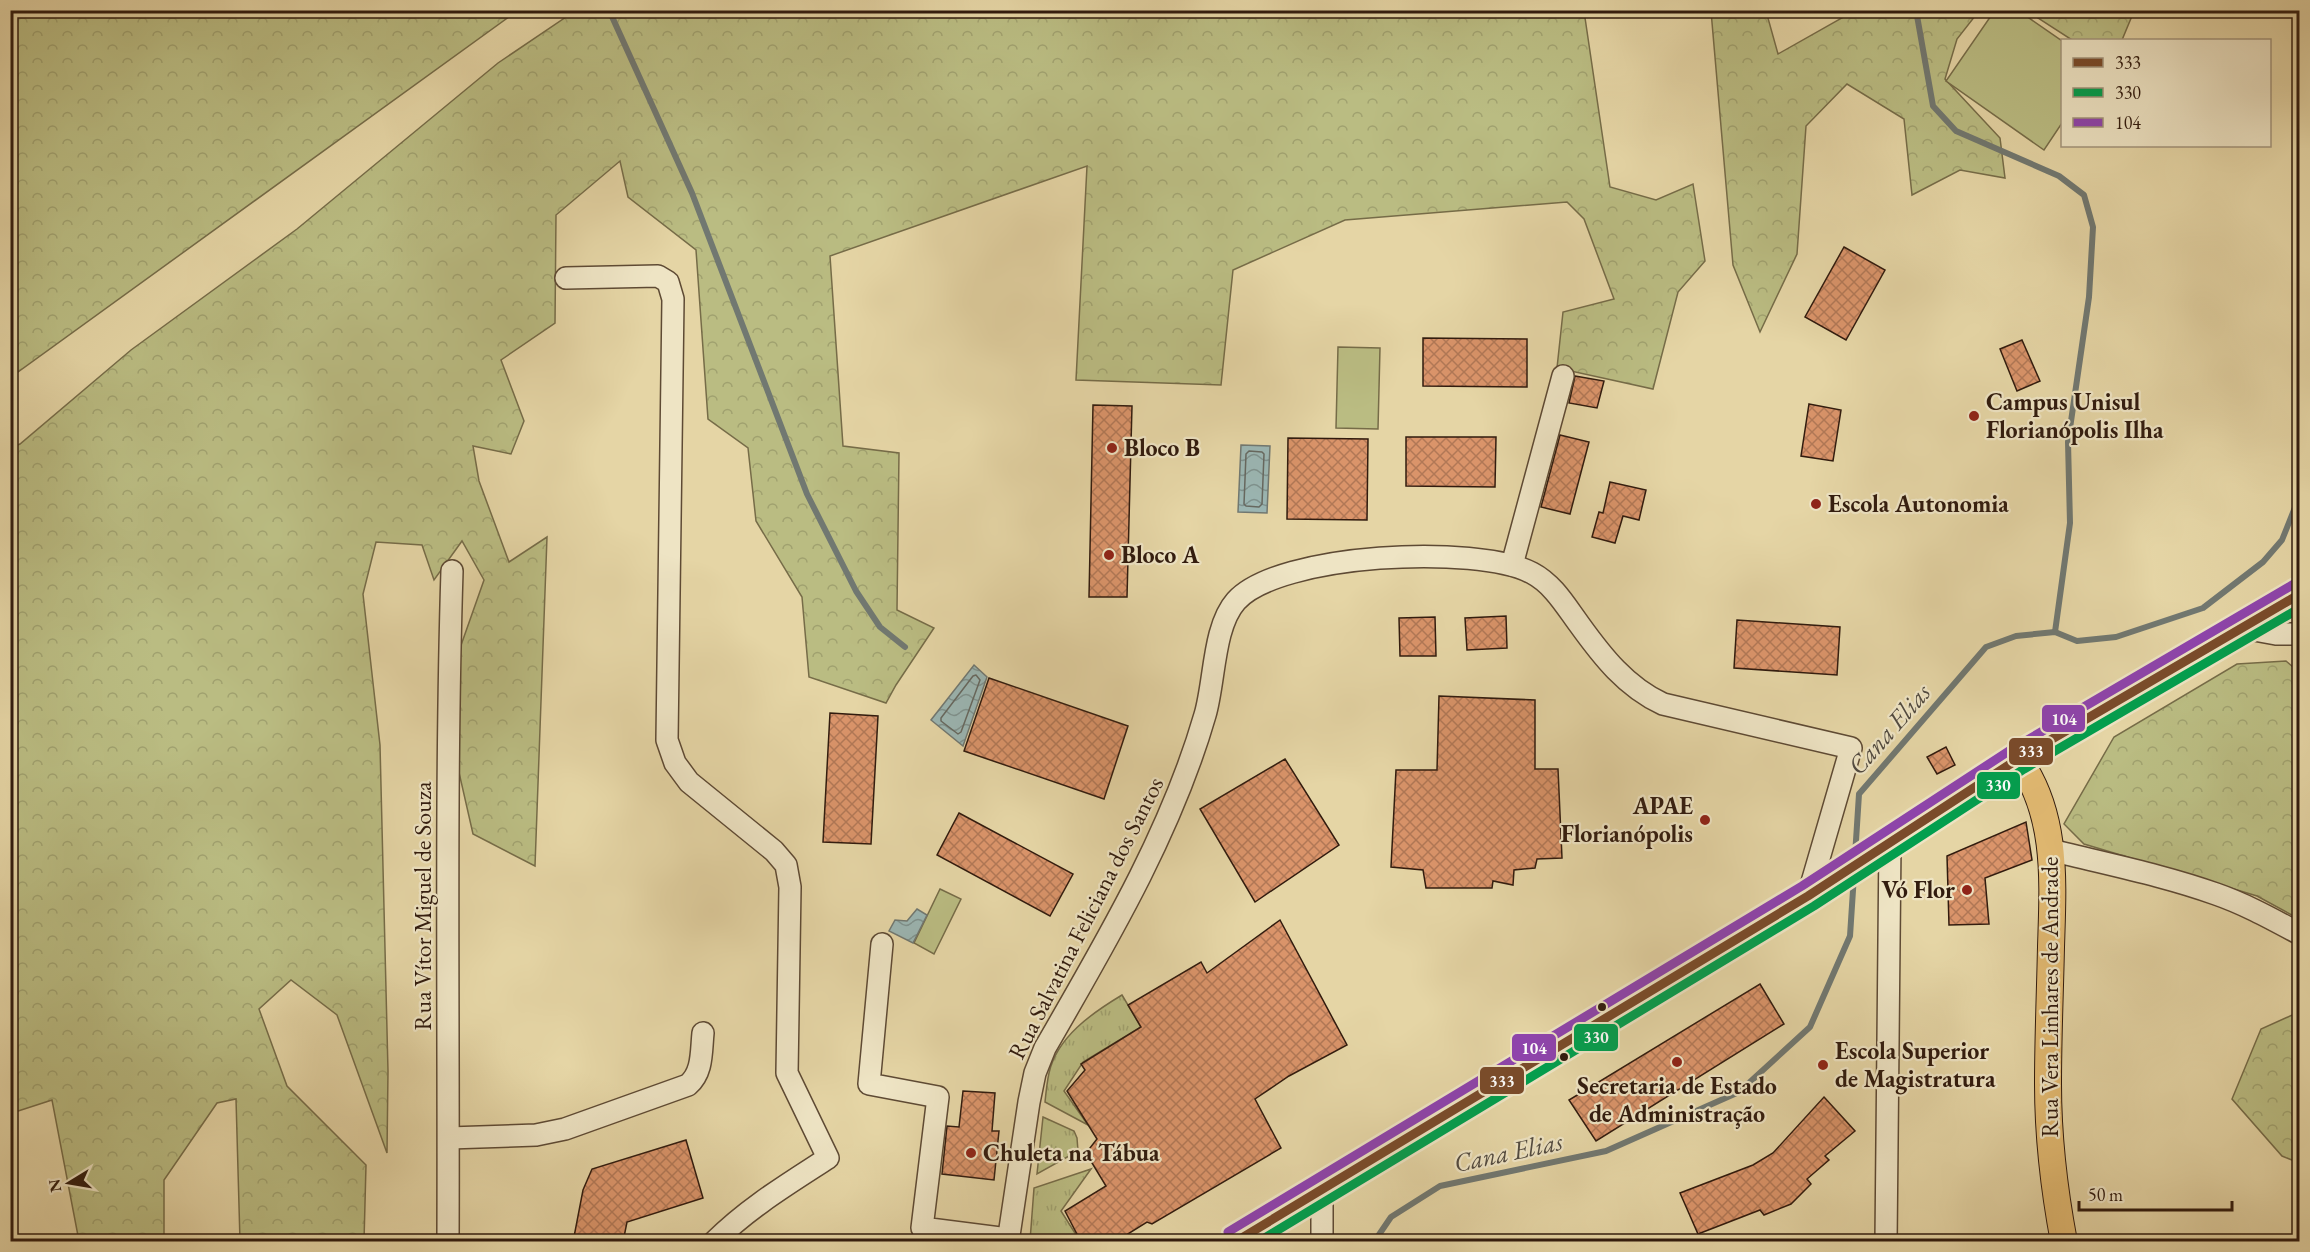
<svg xmlns="http://www.w3.org/2000/svg" width="2310" height="1252" viewBox="0 0 2310 1252" font-family="'EB Garamond',serif">
	<defs>
		<pattern id="grass-tufts" width="24" height="20" patternUnits="userSpaceOnUse" patternTransform="scale(1.5)"><rect width="24" height="20" fill="#babc82"/><path d="M3 7l-1-3M5 7V3M7 7l1-3M15 17l-1-3M17 17v-4M19 17l1-3" fill="none" stroke="#a0a16f"/></pattern>
		<pattern id="forest-crowns" width="20" height="18" patternUnits="userSpaceOnUse" patternTransform="scale(1.5)"><rect width="20" height="18" fill="#babc82"/><path d="M2 6a3 3 0 1 1 6 0M12 15a3 3 0 1 1 6 0" fill="none" stroke="#a0a16f"/></pattern>
		<pattern id="water-waves" width="16" height="10" patternUnits="userSpaceOnUse" patternTransform="scale(1.5)"><rect width="16" height="10" fill="#9bb6b3"/><path d="M0 5q4-4 8 0t8 0" fill="none" stroke="#7f9390"/></pattern>
		<pattern id="building-cross-hatch" width="8" height="8" patternUnits="userSpaceOnUse" patternTransform="scale(1.5)"><rect width="8" height="8" fill="#da946a"/><path d="M0 0l8 8M0 8l8-8" fill="none" stroke="#b17856"/></pattern>
	</defs>
	<rect width="100%" height="100%" fill="#e5d5a5"/>
	<filter id="stains"><feTurbulence type="fractalNoise" baseFrequency=".00333" numOctaves="4"/><feColorMatrix values="0 0 0 0 .2 0 0 0 0 .09 0 0 0 0 .02 0 0 0 .5 -.17"/></filter>
	<radialGradient id="worn" r=".72"><stop offset=".6" stop-color="#630" stop-opacity="0"/><stop offset="1" stop-color="#630" stop-opacity=".3"/></radialGradient>
	<g fill="url(#grass-tufts)" stroke="#766c48" stroke-width="1.5">
		<path d="M1122,995L1141,1027L1083,1062L1064,1091L1088,1125L1045,1102C1046,1092 1047,1082 1049,1073C1057,1037 1092,1013 1122,995Z"/>
		<polygon points="1043,1117 1074,1131 1077,1138 1078,1151 1037,1174"/>
		<polygon points="1091,1169 1061,1211 1080,1241 1030,1241 1034,1188"/>
	</g>
	<g fill="url(#forest-crowns)" stroke="#766c48" stroke-width="1.5">
		<polygon points="11,10 517,10 517,11 11,377"/>
		<polygon points="575,11 1584,11 1610,187 1656,200 1693,184 1705,261 1678,292 1653,389 1557,368 1563,312 1614,299 1584,219 1567,202 1345,220 1233,270 1221,385 1076,380 1087,166 830,256 843,446 899,453 897,610 934,628 896,685 886,703 809,677 802,597 756,521 748,448 708,419 696,250 628,197 620,161 556,215 555,323 501,360 524,421 511,454 473,446 479,481 509,562 547,537 535,866 473,834 453,746 459,651 484,580 462,541 434,580 422,545 376,542 363,594 380,745 388,1071 387,1153 337,1015 291,980 259,1009 287,1086 366,1165 364,1241 240,1241 236,1099 217,1103 164,1180 164,1241 79,1241 52,1100 12,1113 10,1103 10,448 20,444 131,350 297,229 498,63"/>
		<polygon points="1711,11 1766,11 1778,54 1849,14 1848,11 1979,11 1957,39 1945,79 2000,138 2005,178 1960,170 1912,195 1904,119 1847,84 1806,126 1797,254 1760,332 1733,265"/>
		<polygon points="2027,11 2134,10 2134,11 2122,40 2072,40"/>
		<polygon points="2286,661 2299,672 2299,919 2257,896 2084,844 2064,824 2114,737 2237,664"/>
		<polygon points="2299,1012 2299,1163 2282,1156 2232,1099 2261,1029"/>
	</g>
	<g fill="#babc82" stroke="#766c48" stroke-width="1.5">
		<polygon points="1995,10 2019,11 2062,41 2062,123 2044,150 1946,81"/>
		<polygon points="1338,347 1380,348 1378,429 1336,428"/>
		<polygon points="940,889 961,899 934,954 914,943"/>
	</g>
	<g fill="url(#water-waves)" stroke="#717871" stroke-width="1.5">
		<polygon points="1241,445 1270,446 1267,513 1238,512"/>
		<polygon points="974,665 987,677 963,746 931,720"/>
		<polygon points="917,909 927,915 913,943 889,931 895,920 907,921"/>
	</g>
	<g fill="none" stroke-linecap="round" stroke-linejoin="round">
		<g stroke="#666860" stroke-width="1.5">
			<polygon points="1249,451 1262,452 1264,454 1262,504 1259,507 1246,506 1244,504 1246,454"/>
			<polygon points="976,675 980,680 961,732 958,734 941,721 941,718 973,676"/>
		</g>
		<g stroke="#717871" stroke-width="6">
			<polyline points="609,10 692,193 807,494 856,591 880,627 905,647"/>
			<polyline points="1916,10 1933,106 1956,131 2059,176 2084,195 2093,227 2089,297 2068,442 2070,523 2055,632"/>
			<polyline points="1855,856 1859,794 1986,647 2016,636 2055,632 2077,641 2116,637 2203,608 2263,562 2282,540 2300,495"/>
			<polyline points="1374,1242 1391,1217 1440,1186 1606,1151 1739,1092 1810,1027 1850,936 1854,875"/>
		</g>
	</g>
	<g fill="url(#building-cross-hatch)" stroke="#311b0e" stroke-width="1.5">
		<polygon points="1844,247 1885,270 1846,340 1805,317"/>
		<polygon points="1423,338 1527,339 1527,387 1423,386"/>
		<polygon points="2022,340 2040,381 2017,391 2000,349"/>
		<polygon points="1575,376 1604,381 1597,408 1569,403"/>
		<polygon points="1809,404 1841,410 1833,461 1801,456"/>
		<polygon points="1093,405 1132,406 1127,597 1089,597"/>
		<polygon points="1560,435 1589,442 1570,514 1541,507"/>
		<polygon points="1406,437 1496,437 1495,487 1406,486"/>
		<polygon points="1288,438 1368,439 1367,520 1287,519"/>
		<polygon points="1610,482 1646,490 1639,520 1623,516 1615,543 1592,537 1599,512 1603,513"/>
		<polygon points="1506,616 1507,648 1467,650 1465,618"/>
		<polygon points="1435,617 1436,656 1400,656 1399,618"/>
		<polygon points="1737,620 1840,627 1837,675 1734,668"/>
		<polygon points="989,678 1128,726 1104,799 964,751"/>
		<polygon points="1439,696 1535,700 1535,769 1558,769 1562,858 1537,859 1535,868 1514,870 1513,885 1493,881 1492,888 1426,888 1423,870 1391,867 1396,770 1437,770"/>
		<polygon points="830,713 878,716 871,844 823,842"/>
		<polygon points="1946,747 1955,765 1937,774 1927,757"/>
		<polygon points="1285,759 1339,845 1255,902 1200,809"/>
		<polygon points="959,813 1073,874 1050,916 937,855"/>
		<polygon points="2026,822 2032,860 1985,878 1989,924 1949,925 1947,856"/>
		<polygon points="1280,920 1347,1045 1289,1076 1255,1099 1281,1148 1152,1224 1147,1222 1115,1242 1081,1242 1065,1211 1106,1186 1086,1153 1097,1139 1067,1091 1085,1070 1081,1064 1141,1027 1128,1005 1201,962 1207,973"/>
		<polygon points="1760,984 1784,1024 1596,1141 1569,1100"/>
		<polygon points="963,1091 995,1093 992,1131 999,1131 994,1180 942,1174 947,1126 959,1127"/>
		<polygon points="1824,1097 1855,1131 1825,1156 1829,1160 1807,1179 1811,1184 1791,1204 1764,1215 1760,1210 1698,1234 1680,1193 1753,1165 1773,1153"/>
		<polygon points="686,1140 703,1198 627,1222 623,1242 573,1242 583,1190 592,1169"/>
	</g>
	<g fill="none" stroke-linecap="round" stroke-linejoin="round">
		<defs>
			<g id="minor">
				<path d="M566,278L658,276L668,282L673,299L667,740L675,763L689,782L774,851L786,865L790,887L787,1073L828,1158C788,1184 748,1208 714,1242"/>
				<polyline points="1512,565 1563,376"/>
				<polyline points="2243,628 2276,634 2300,634"/>
				<path d="M2051,850C2106,864 2163,875 2216,894C2245,904 2272,919 2300,934"/>
				<polyline points="882,944 869,1084 938,1097 922,1228 1008,1239"/>
				<path d="M449,1138L536,1135L565,1129L688,1085C703,1072 701,1052 703,1033"/>
				<path d="M448,1242C449,1018 445,794 452,571"/>
				<path d="M1008,1242L1029,1102L1035,1073L1045,1048C1106,942 1171,833 1205,715C1215,681 1213,627 1236,601C1279,553 1477,544 1532,573C1553,584 1565,605 1579,624C1602,656 1626,687 1663,704L1851,748L1808,896"/>
				<polyline points="1322,1242 1322,1187"/>
				<polyline points="1886,1242 1890,842"/>
			</g>
			<g id="major">
				<path d="M2018,759C2058,814 2053,882 2051,947C2050,993 2048,1038 2048,1084C2048,1137 2054,1189 2064,1242"/>
				<polyline points="1234,1242 1808,896 2018,759 2300,594"/>
			</g>
		</defs>
		<use href="#minor" stroke="#5e4a34" stroke-width="24"/>
		<use href="#major" stroke="#311b0e" stroke-width="28"/>
		<use href="#minor" stroke="#eee4c4" stroke-width="21"/>
		<use href="#major" stroke="#e2ba72" stroke-width="26"/>
		<defs>
			<polyline id="bus-1" points="1235,1242 1808,896 2018,759 2300,594"/>
			<polyline id="bus-2" points="1258,1242 1814,906 2024,769 2300,608"/>
			<polyline id="bus-3" points="1228,1232 1802,886 2012,749 2294,584"/>
		</defs>
		<use href="#bus-1" stroke="#eee4c4" stroke-width="14"/>
		<use href="#bus-2" stroke="#eee4c4" stroke-width="14"/>
		<use href="#bus-3" stroke="#eee4c4" stroke-width="14"/>
		<use href="#bus-1" stroke="#7a4b2a" stroke-width="9"/>
		<use href="#bus-2" stroke="#029f4e" stroke-width="9"/>
		<use href="#bus-3" stroke="#8e44ad" stroke-width="9"/>
	</g>
	<g fill="#8f2418" stroke="#eee4c4" stroke-width="2">
		<circle cx="1974" cy="416" r="6"/>
		<circle cx="1112" cy="448" r="6"/>
		<circle cx="1816" cy="504" r="6"/>
		<circle cx="1109" cy="555" r="6"/>
		<circle cx="1705" cy="820" r="6"/>
		<circle cx="1967" cy="890" r="6"/>
		<circle cx="1677" cy="1062" r="6"/>
		<circle cx="1823" cy="1065" r="6"/>
		<circle cx="971" cy="1153" r="6"/>
	</g>
	<g fill="#311b0e" stroke="#eee4c4" stroke-width="2">
		<circle cx="1602" cy="1007" r="5"/>
		<circle cx="1564" cy="1057" r="5"/>
	</g>
	<g text-anchor="middle" stroke-width="4.5" stroke-linejoin="round" paint-order="stroke">
		<g font-size="24" font-weight="bold" fill="#311b0e" stroke="#eee4c4" text-anchor="start">
			<text x="1986" y="410">Campus Unisul<tspan x="1986" dy="28">Florianópolis Ilha</tspan></text>
			<text x="1124" y="456">Bloco B</text>
			<text x="1828" y="512">Escola Autonomia</text>
			<text x="1121" y="563">Bloco A</text>
			<text x="1693" y="814" text-anchor="end">APAE<tspan x="1693" dy="28">Florianópolis</tspan></text>
			<text x="1955" y="898" text-anchor="end">Vó Flor</text>
			<text x="1835" y="1059">Escola Superior<tspan x="1835" dy="28">de Magistratura</tspan></text>
			<text x="1677" y="1094" text-anchor="middle">Secretaria de Estado<tspan x="1677" dy="28">de Administração</tspan></text>
			<text x="983" y="1161">Chuleta na Tábua</text>
		</g>
		<g font-size="24" fill="#311b0e" stroke="#eee4c4">
			<text transform="translate(423 906) rotate(-90)" y="8">Rua Vítor Miguel de Souza</text>
			<text transform="translate(1086 918) rotate(-63)" y="8">Rua Salvatina Feliciana dos Santos</text>
			<text transform="translate(2050 997) rotate(-90)" y="8">Rua Vera Linhares de Andrade</text>
		</g>
		<g font-size="26" font-style="italic" fill="#514a40" stroke="#eee4c4">
			<text transform="translate(1889 729) rotate(-49)" y="9">Cana Elias</text>
			<text transform="translate(1508 1152) rotate(-12)" y="9">Cana Elias</text>
		</g>
	</g>
	<g stroke="#eee4c4" stroke-width="2">
		<rect x="2041" y="704" width="45" height="29" rx="6" fill="#8e44ad"/>
		<rect x="2008" y="737" width="46" height="29" rx="6" fill="#7a4b2a"/>
		<rect x="1976" y="771" width="45" height="29" rx="6" fill="#029f4e"/>
		<rect x="1573" y="1023" width="46" height="29" rx="6" fill="#029f4e"/>
		<rect x="1511" y="1033" width="46" height="29" rx="6" fill="#8e44ad"/>
		<rect x="1479" y="1066" width="46" height="29" rx="6" fill="#7a4b2a"/>
	</g>
	<g font-size="16" text-anchor="middle" font-weight="bold" fill="#fff">
		<text x="2064" y="725">104</text>
		<text x="2031" y="757">333</text>
		<text x="1998" y="791">330</text>
		<text x="1596" y="1043">330</text>
		<text x="1534" y="1054">104</text>
		<text x="1502" y="1087">333</text>
	</g>
	<rect width="2310" height="1252" fill="none" stroke="#e5d5a5" stroke-width="36"/>
	<rect x="12" y="12" width="2286" height="1228" fill="none" stroke="#311b0e" stroke-width="3"/>
	<rect x="18" y="18" width="2274" height="1216" fill="none" stroke="#311b0e" stroke-width="1.5"/>
	<rect x="2061" y="39" width="210" height="108" fill="#eee4c4" stroke="#a2947b" stroke-width="1.5"/>
	<rect x="2073" y="58" width="30" height="9" fill="#7a4b2a" stroke="#a2947b" stroke-width="1.5"/>
	<text x="2115" y="69" font-size="18" fill="#311b0e">333</text>
	<rect x="2073" y="88" width="30" height="9" fill="#029f4e" stroke="#a2947b" stroke-width="1.5"/>
	<text x="2115" y="99" font-size="18" fill="#311b0e">330</text>
	<rect x="2073" y="118" width="30" height="9" fill="#8e44ad" stroke="#a2947b" stroke-width="1.5"/>
	<text x="2115" y="129" font-size="18" fill="#311b0e">104</text>
	<g transform="translate(69 1183) rotate(259)" stroke="#eee4c4" stroke-width="4.5" paint-order="stroke">
	<path d="M0-4.5L10 22L0 15L-10 22Z" fill="#311b0e"/>
	<text y="-9" font-size="16" font-weight="bold" text-anchor="middle" fill="#311b0e">N</text>
	</g>
	<path d="M2079 1201v9h153v-9" fill="none" stroke="#311b0e" stroke-width="3"/>
	<text x="2088" y="1201" font-size="18" fill="#311b0e" stroke="#eee4c4" stroke-width="4.5" paint-order="stroke">50 m</text>
	<rect width="100%" height="100%" filter="url(#stains)"/>
	<rect width="100%" height="100%" fill="url(#worn)"/>
</svg>
